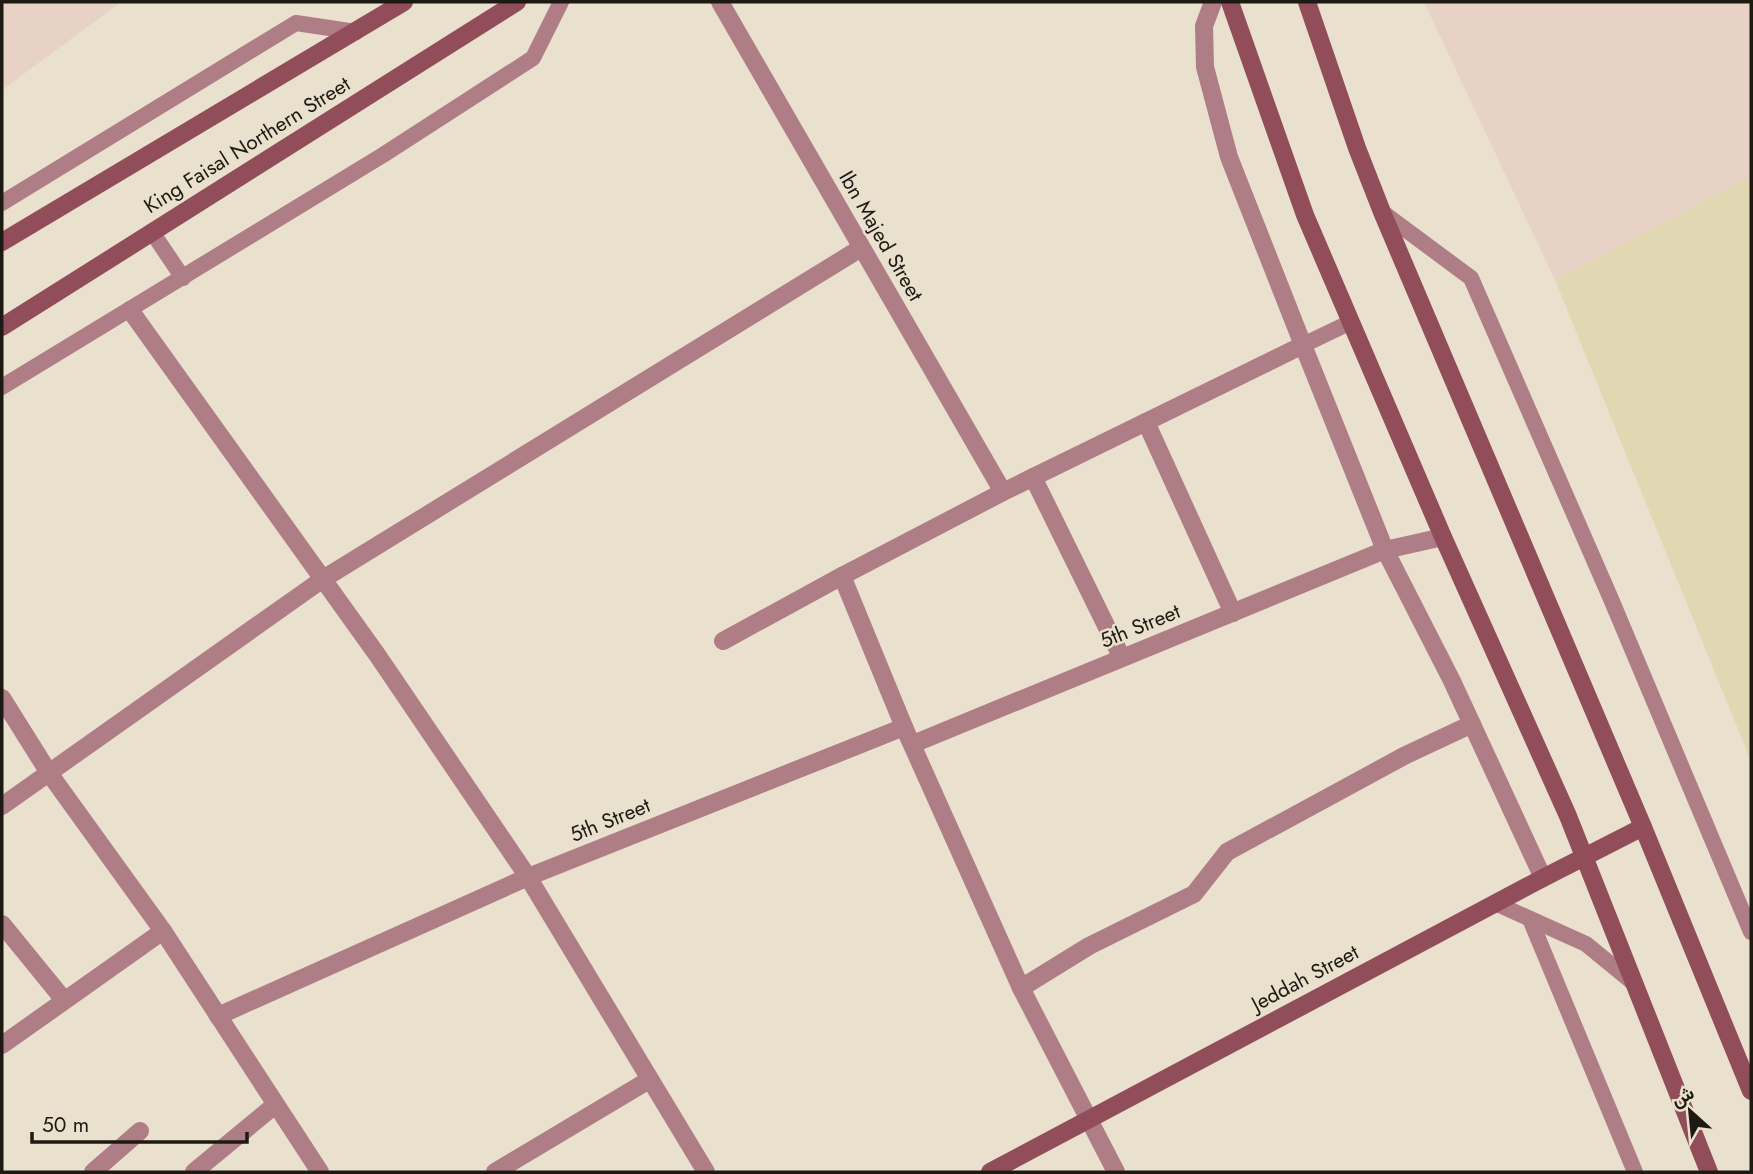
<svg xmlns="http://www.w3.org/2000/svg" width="1753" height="1174" viewBox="0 0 1753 1174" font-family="Jost,Vazirmatn,sans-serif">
	<rect width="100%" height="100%" fill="#e9e0cd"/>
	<g fill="#e8d2c6">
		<polygon points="2,2 121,2 2,90"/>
		<polygon points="1424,2 1751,2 1751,180 1555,280"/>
	</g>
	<polygon fill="#e1d8b3" points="1751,176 1751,761 1555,280"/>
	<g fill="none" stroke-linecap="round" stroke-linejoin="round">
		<g stroke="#af7d86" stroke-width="16">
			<polyline points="2,203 296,23 356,32"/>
			<polyline points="1382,212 1471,278 1611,599 1751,932"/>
			<polyline points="152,232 183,278"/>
			<polyline points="1303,345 1351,322"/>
			<polyline points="2,387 383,155 533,58 561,2"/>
			<polyline points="1495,903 1586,944 1636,985"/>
			<polyline points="1530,919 1635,1172"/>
		</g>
		<g stroke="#af7d86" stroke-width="18">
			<polyline points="720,2 1003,492"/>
			<polyline points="1213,2 1204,26 1205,67 1229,157 1303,345"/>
			<polyline points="130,310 378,656 528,877 904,727"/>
			<polyline points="1146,422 1233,613"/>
			<polyline points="1033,477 1122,658"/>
			<polyline points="723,641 842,576"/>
			<polyline points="2,698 49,773 163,931 320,1172"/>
			<polyline points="913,744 1385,550 1443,537"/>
			<polyline points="2,806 323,579 861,248"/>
			<polyline points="2,924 64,1000"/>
			<polyline points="1021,988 1089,946 1194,894 1227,852 1404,756 1472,724"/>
			<polyline points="218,1016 528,877 706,1172"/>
			<polyline points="2,1045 163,931"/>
			<polyline points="93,1172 140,1131"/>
			<polyline points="194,1172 275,1105"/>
			<polyline points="495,1172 649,1080"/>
			<polyline points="1116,1172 1021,988 904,727 842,576 1003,492 1303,345 1385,550 1452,681 1543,878"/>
		</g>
		<g stroke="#924d5b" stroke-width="18">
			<polyline points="1230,2 1305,215 1443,537 1568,816 1709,1172"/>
			<polyline points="1307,2 1357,148 1382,212 1643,827 1751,1091"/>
			<polyline points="2,242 404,2"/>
			<polyline points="2,327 517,2"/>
			<polyline points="990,1172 1543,878 1643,827"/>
		</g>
	</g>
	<g text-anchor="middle" stroke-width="5" stroke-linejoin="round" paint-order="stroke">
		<g font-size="21" fill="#1d1a13" stroke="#e9e0cd">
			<text transform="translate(247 145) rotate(-32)" y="7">King Faisal Northern Street</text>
			<text transform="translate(881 236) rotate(60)" y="7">Ibn Majed Street</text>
			<text transform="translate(1140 626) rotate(-22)" y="7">5th Street</text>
			<text transform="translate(610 820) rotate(-22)" y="7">5th Street</text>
			<text transform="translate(1305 978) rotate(-28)" y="7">Jeddah Street</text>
		</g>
	</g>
	<rect width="1753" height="1174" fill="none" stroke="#1d1a13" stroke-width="7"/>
	<g transform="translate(1690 1111) rotate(333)" stroke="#e9e0cd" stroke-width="5" paint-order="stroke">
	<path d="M0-5L12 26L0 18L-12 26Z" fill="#1d1a13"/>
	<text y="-10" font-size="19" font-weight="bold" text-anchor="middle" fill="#1d1a13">ش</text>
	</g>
	<path d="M32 1132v10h215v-10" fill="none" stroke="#1d1a13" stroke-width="3.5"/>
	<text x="42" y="1132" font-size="21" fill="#1d1a13" stroke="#e9e0cd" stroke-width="5" paint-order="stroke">50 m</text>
</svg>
